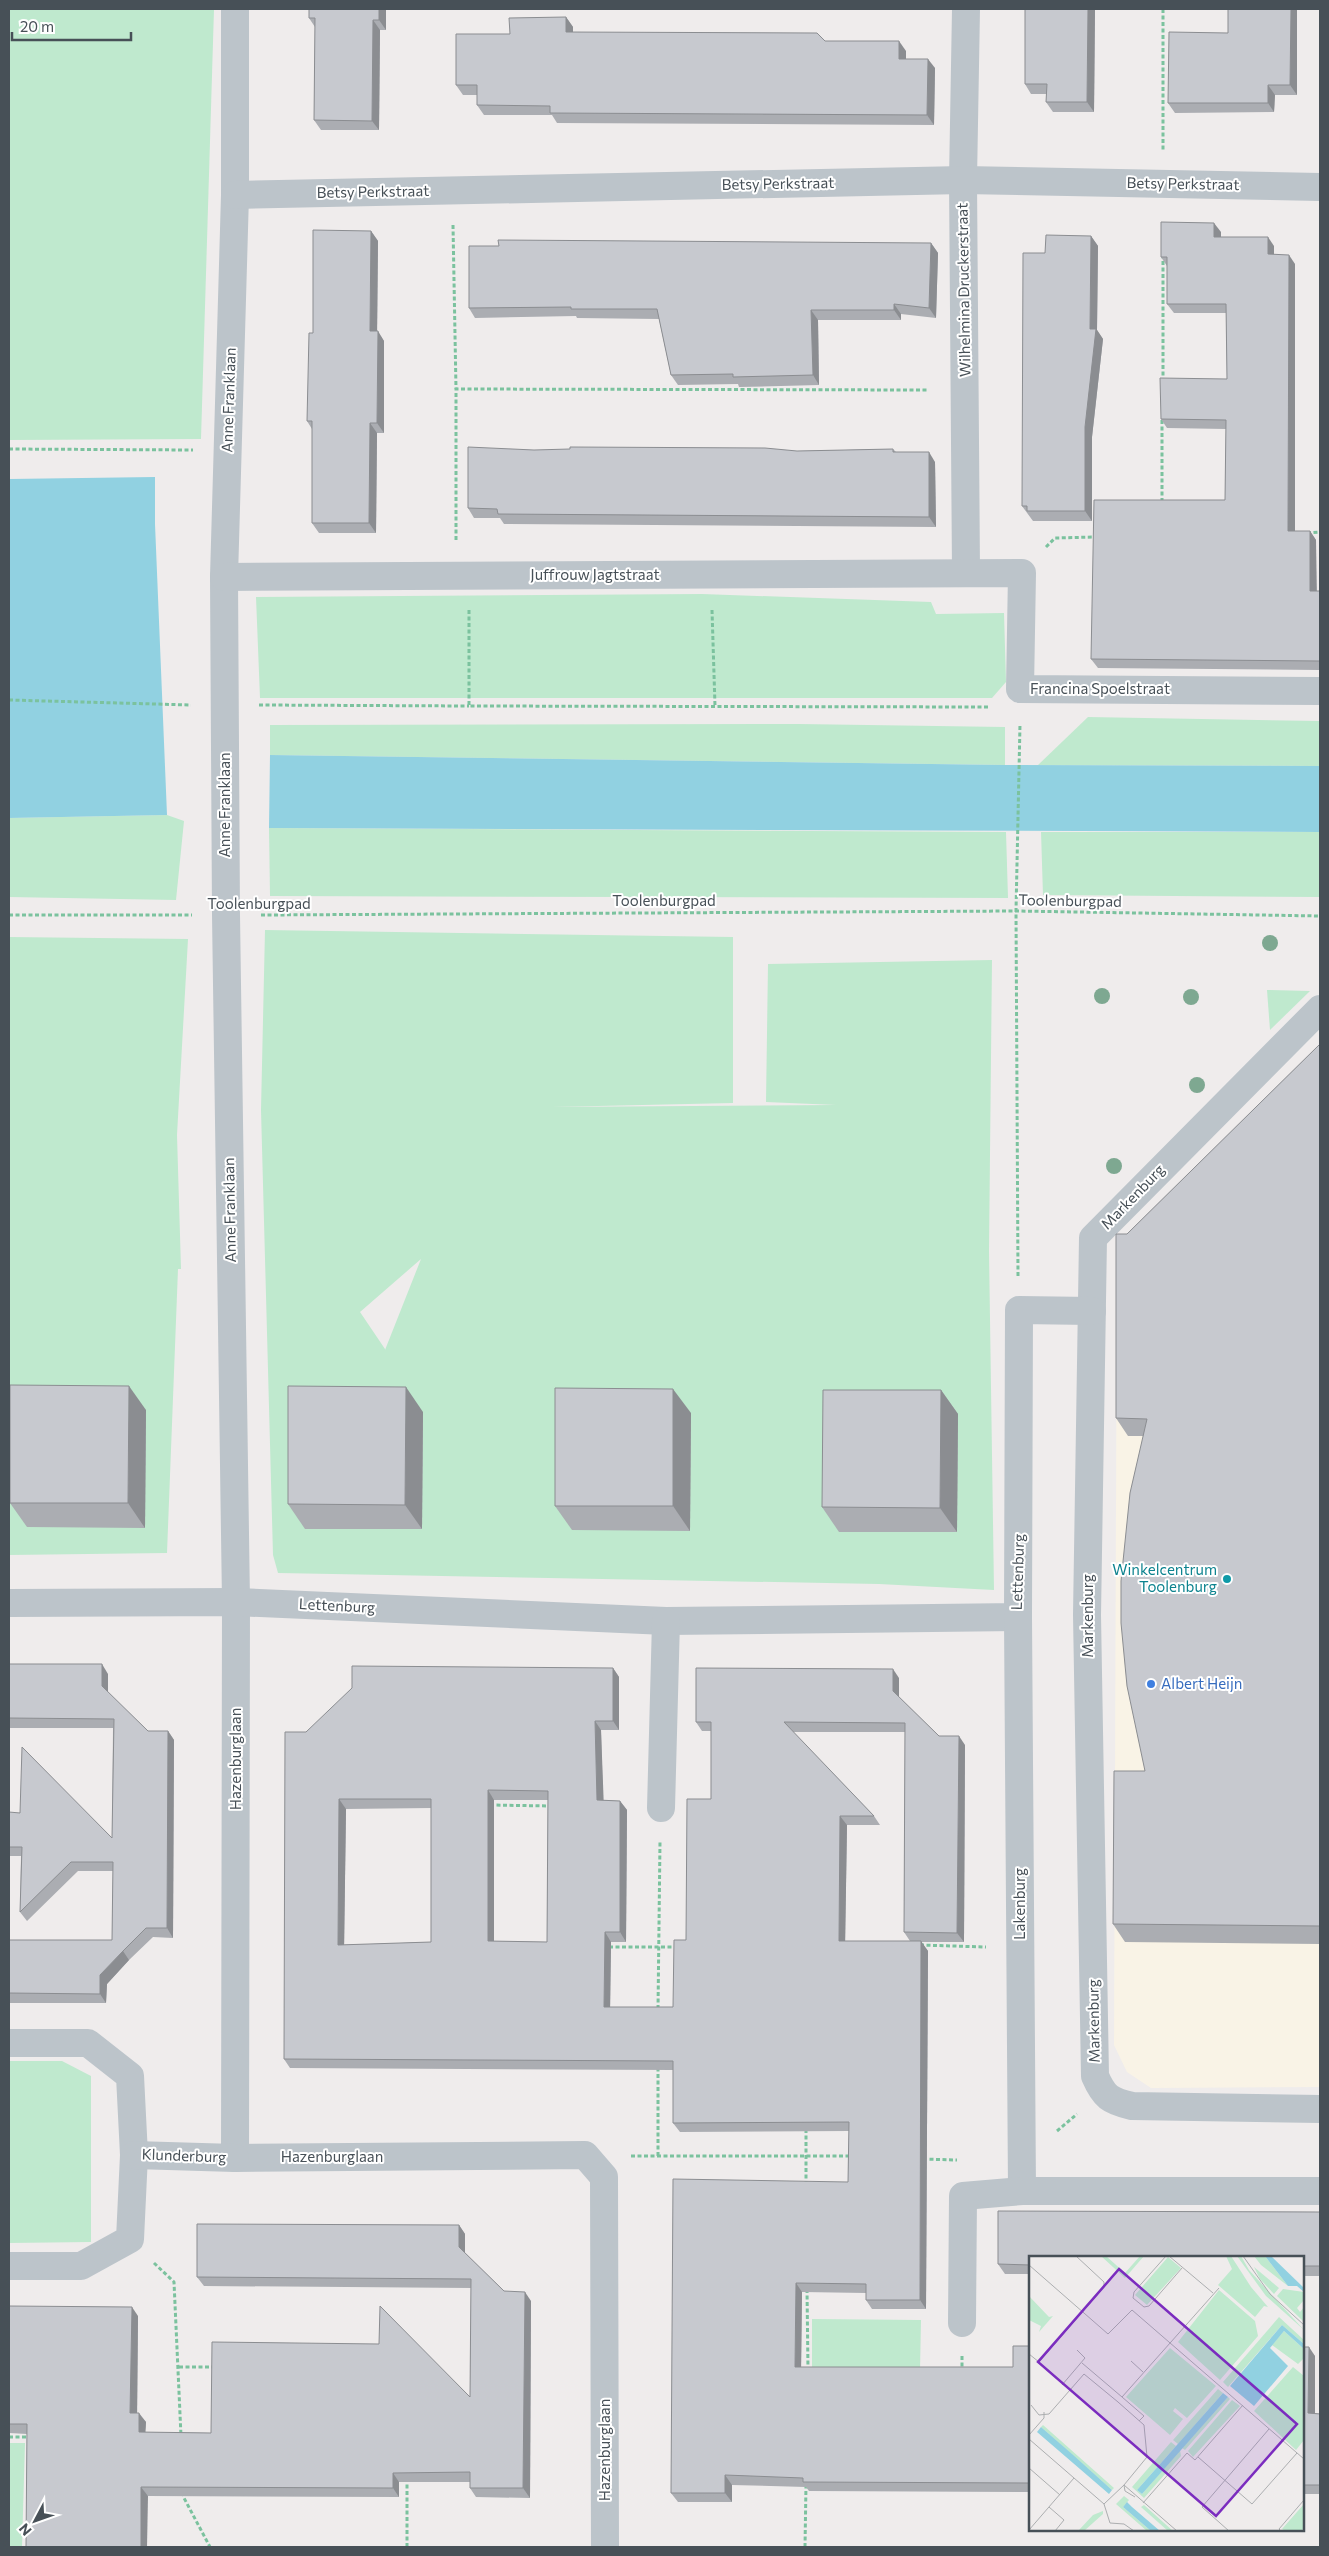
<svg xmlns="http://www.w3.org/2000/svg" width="1329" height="2556" viewBox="0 0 1329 2556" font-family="Commissioner,sans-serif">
	<rect width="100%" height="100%" fill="#efecec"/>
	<polygon fill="#f9f3e6" points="1320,1047 1320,2087 1151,2088 1127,2072 1114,2045 1117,1244"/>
	<g fill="#bfe9ce" fill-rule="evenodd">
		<polygon points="9,9 214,9 201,439 9,440"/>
		<polygon points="702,594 931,602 936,614 1004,613 1006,682 992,698 260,698 256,597"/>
		<polygon points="1088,717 1320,721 1320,766 1038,765"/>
		<polygon points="799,724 1005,727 1005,765 270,755 270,725"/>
		<polygon points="167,815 184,821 176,900 9,897 9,818"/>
		<polygon points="269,828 1006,832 1008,898 270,896"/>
		<polygon points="1041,832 1320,832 1320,897 1043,895"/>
		<path d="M265,930L733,937V1103L552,1107L836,1105L766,1102L768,964L992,960L989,1251L994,1590L879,1584L278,1573L273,1555L261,1110ZM421,1259L385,1350V1349L360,1312Z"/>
		<polygon points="9,937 188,939 177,1135 181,1269 178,1269 167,1553 9,1555"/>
		<polygon points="1267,990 1310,991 1270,1030"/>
		<polygon points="9,2061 62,2061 91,2076 91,2242 9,2243"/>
		<polygon points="812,2319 921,2320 920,2370 812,2368"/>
		<polygon points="9,2443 25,2443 22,2547 9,2547"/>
	</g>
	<g fill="#91d1e1">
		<polygon points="155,477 155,524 167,815 9,818 9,479"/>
		<polygon points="270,755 1005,765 1320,766 1320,832 269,828"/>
	</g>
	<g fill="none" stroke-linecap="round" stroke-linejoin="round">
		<g stroke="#7bc29e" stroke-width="3" stroke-dasharray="4 2.5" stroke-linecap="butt">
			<polyline points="1163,9 1163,150"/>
			<polyline points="453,225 456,389"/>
			<polyline points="1163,382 1163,256"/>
			<polyline points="9,449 193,450"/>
			<polyline points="1162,502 1162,418"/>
			<polyline points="1307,533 1320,532"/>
			<polyline points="456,540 456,389 929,390"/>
			<polyline points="1046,547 1055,538 1096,537"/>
			<polyline points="469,610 469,706 990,707"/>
			<polyline points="712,610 715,706"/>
			<polyline points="9,700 191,705"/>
			<polyline points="259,705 469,706"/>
			<polyline points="9,915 192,915"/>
			<polyline points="261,915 1016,911 1320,916"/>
			<polyline points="1018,1276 1016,911 1020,724"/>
			<polyline points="490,1805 551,1806"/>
			<polyline points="920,1945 986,1947"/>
			<polyline points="609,1947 677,1947"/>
			<polyline points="658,2009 660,1841"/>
			<polyline points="806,2129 806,2185"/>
			<polyline points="1057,2131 1077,2114"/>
			<polyline points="631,2156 852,2156"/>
			<polyline points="658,2156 658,2066"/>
			<polyline points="923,2159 957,2160"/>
			<polyline points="154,2263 174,2282 181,2436"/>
			<polyline points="807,2289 808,2370"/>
			<polyline points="962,2356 962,2369"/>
			<polyline points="179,2367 216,2367"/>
			<polyline points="9,2437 31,2437"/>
			<polyline points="183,2492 184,2498 210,2547"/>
			<polyline points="407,2547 407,2479"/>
			<polyline points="805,2547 806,2484"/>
		</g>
		<g stroke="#bcc4ca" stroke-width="28">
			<polyline points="235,9 235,195 224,577 226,915 236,1602 235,2158 585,2155 604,2177 605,2547"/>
			<polyline points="966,9 963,180 966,572"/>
			<polyline points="235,195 963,180 1320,187"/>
			<polyline points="224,577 1022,573 1020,689 1320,691"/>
			<path d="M1320,1009L1093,1238L1087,1615L1095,2076C1104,2097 1110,2101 1132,2106L1320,2109"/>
			<polyline points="9,1603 236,1602 666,1621 1018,1617 1019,1310 1092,1311"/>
			<polyline points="1018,1617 1022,2191"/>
			<polyline points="661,1808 666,1621"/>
			<polyline points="9,2043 88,2043 130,2076 134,2155 130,2239 81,2266 9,2266"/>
			<polyline points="134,2155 235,2158"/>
			<polyline points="962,2323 963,2196 1022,2191 1320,2191"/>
		</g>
	</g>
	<g fill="#7ea891">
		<circle cx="1270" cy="943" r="8"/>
		<circle cx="1102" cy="996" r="8"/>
		<circle cx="1191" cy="997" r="8"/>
		<circle cx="1197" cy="1085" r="8"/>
		<circle cx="1114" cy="1166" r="8"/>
	</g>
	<g fill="#abadb2" fill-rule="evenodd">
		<polygon points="309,9 386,9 386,30 380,30 379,130 321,130 314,120 315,27 309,18"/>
		<polygon points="1025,9 1095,9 1094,112 1053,112 1046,102 1047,94 1031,94 1025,84"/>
		<polygon points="1228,9 1297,9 1297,95 1275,95 1274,112 1175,113 1168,103 1228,33"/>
		<polygon points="566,17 573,27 573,32 825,41 906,51 906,59 935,68 934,125 557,123 552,115 484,115 477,105 477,95 463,95 456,85 510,34"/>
		<polygon points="371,231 378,241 377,331 384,341 384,433 377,433 376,533 319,533 312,523 312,429 307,421 313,333"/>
		<polygon points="1221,232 1221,237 1274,246 1274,255 1295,264 1295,531 1310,531 1316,540 1316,591 1320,591 1320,670 1098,668 1091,659 1225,500 1226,429 1167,428 1161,419 1227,379 1226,313 1174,313 1167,304 1167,266 1161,257"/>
		<polygon points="1091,236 1098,246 1097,330 1103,339 1092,437 1092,521 1033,521 1022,506 1045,253"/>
		<polygon points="931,243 938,253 936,318 901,314 901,320 818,320 819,385 739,387 738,384 678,385 671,375 659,319 577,318 576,316 475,318 469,308 499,246"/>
		<polygon points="893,449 896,452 935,462 936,527 504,524 500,518 474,518 468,508 534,450 797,451"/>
		<polygon points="1320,1044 1320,1944 1125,1942 1113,1924 1145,1771 1143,1436 1128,1436 1116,1418 1127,1234"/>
		<polygon points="941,1390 958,1414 957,1532 839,1532 822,1507"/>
		<polygon points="146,1410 145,1528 27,1527 10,1503"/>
		<polygon points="423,1412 422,1529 305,1529 288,1504"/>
		<polygon points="691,1413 690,1531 572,1530 555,1506"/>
		<polygon points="9,1664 108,1674 108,1693 148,1731 168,1731 174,1740 173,1938 153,1937 129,1960 107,1984 106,2003 9,2003 9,1940 112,1940 113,1871 78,1871 27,1921 20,1912 21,1856 9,1856 9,1812 112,1838 113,1728 9,1728"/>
		<path d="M613,1668L619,1677V1730H601L603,1800L620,1801L627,1810L626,1942H611L610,2007H673L686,1940L711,1799V1731H702L696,1722L899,1678V1697L939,1736L965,1745L964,1942H921L928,1951L926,2309H872L866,2300V2293L802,2292L801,2367H1013L1030,2346V2492L809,2491L806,2487L732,2485V2502H678L671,2493L848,2182L849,2131L680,2132L673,2123V2070L290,2068L284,2059L306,1732ZM793,1732H905L904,1932L910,1941H845L847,1825H880L874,1816ZM494,1800H548L547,1942L494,1941ZM431,1808V1942L344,1945L346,1809Z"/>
		<polygon points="998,2211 1320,2212 1320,2276 1303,2276 1303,2257 1030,2257 1030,2274 1005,2274 998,2264"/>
		<polygon points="459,2225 465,2234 465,2253 504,2291 531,2301 530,2498 476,2497 470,2488 470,2482 399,2482 399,2497 148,2496 27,2434 9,2433 9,2306 138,2316 137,2413 146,2422 145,2432 211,2433 470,2397 471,2288 204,2286 197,2277"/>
		<polygon points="1303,2347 1315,2356 1315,2413 1320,2414 1320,2494 1303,2494"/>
	</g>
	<g fill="#8b8d91">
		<polygon points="379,9 386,9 386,30 379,20"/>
		<polygon points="1088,9 1095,9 1094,112 1087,102"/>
		<polygon points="1291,9 1297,9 1297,95 1290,85"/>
		<polygon points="566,17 573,27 573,42 566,32"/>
		<polygon points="373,20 380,30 379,130 372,121"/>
		<polygon points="899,41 906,51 906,69 899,59"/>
		<polygon points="928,59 935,68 934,125 927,115"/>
		<polygon points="1268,85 1275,95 1274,112 1268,103"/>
		<polygon points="1214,223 1221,232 1221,246 1214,237"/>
		<polygon points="371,231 378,241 377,341 370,331"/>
		<polygon points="1091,236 1098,246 1097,330 1103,339 1092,437 1092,521 1085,511 1085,427 1090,329"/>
		<polygon points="1268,237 1274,246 1274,263 1268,254"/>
		<polygon points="931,243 938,253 936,318 929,308"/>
		<polygon points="1289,255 1295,264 1295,540 1288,531"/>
		<polygon points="894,304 901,314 901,320 894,310"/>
		<polygon points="811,310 818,320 819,385 813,375"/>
		<polygon points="378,331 384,341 384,433 377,423"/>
		<polygon points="370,423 377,433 376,533 369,523"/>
		<polygon points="929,452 935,462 936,527 929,517"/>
		<polygon points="1310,531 1316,540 1317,600 1310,591"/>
		<polygon points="129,1386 146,1410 145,1528 128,1503"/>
		<polygon points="406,1387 423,1412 422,1529 405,1505"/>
		<polygon points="673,1389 691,1413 690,1531 673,1506"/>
		<polygon points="941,1390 958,1414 957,1532 940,1508"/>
		<polygon points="102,1664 108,1674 108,1695 102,1686"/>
		<polygon points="613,1668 619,1677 619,1730 613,1721"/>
		<polygon points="893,1669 899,1678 899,1700 893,1691"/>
		<polygon points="595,1721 601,1730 604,1810 597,1800"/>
		<polygon points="168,1731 174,1740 173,1938 167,1928"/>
		<polygon points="959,1736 965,1745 964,1942 957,1933"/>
		<polygon points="488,1790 494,1800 494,1950 488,1941"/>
		<polygon points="339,1799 346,1809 344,1954 338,1945"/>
		<polygon points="620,1801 627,1810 626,1942 620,1932"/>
		<polygon points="840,1816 847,1825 845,1951 839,1941"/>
		<polygon points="605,1932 611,1942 610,2016 604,2007"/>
		<polygon points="921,1941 928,1951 926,2309 920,2300"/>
		<polygon points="123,1951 129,1960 107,1984 106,2003 100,1994 100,1975"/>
		<polygon points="459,2225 465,2234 465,2256 459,2247"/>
		<polygon points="796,2283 802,2292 801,2376 795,2367"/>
		<polygon points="525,2292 531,2301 530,2498 523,2488"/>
		<polygon points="132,2307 138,2316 137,2422 130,2413"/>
		<polygon points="1309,2347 1315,2356 1315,2423 1308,2413"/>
		<polygon points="139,2413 146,2422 145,2441 139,2432"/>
		<polygon points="393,2473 399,2482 399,2497 393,2488"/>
		<polygon points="725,2475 732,2485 732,2502 725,2493"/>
		<polygon points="141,2487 148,2496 147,2547 141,2547"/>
	</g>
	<g fill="#c7c9cf" stroke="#8b8d91" fill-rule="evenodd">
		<polygon points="309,9 379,9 379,20 373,20 372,121 314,120 315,18 309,18"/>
		<polygon points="1025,9 1088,9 1087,102 1046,102 1047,84 1025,84"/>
		<polygon points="1228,9 1291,9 1290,85 1268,85 1268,103 1168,103 1169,32 1228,33"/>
		<polygon points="566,17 566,32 817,33 825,41 899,41 899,59 928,59 927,115 550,113 550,106 477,105 477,85 456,85 456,34 510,34 509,18"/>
		<polygon points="1161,222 1214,223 1214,237 1268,237 1268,254 1289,255 1288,531 1310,531 1310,591 1320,591 1320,661 1091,659 1094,500 1225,500 1226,420 1161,419 1160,378 1227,379 1226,304 1167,304 1167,257 1161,257"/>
		<polygon points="313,230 371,231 370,331 378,331 377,423 370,423 369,523 312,523 312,421 307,421 309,333 313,333"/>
		<polygon points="1046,235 1091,236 1090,329 1096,329 1085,427 1085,511 1027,511 1027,506 1022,506 1023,253 1045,253"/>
		<polygon points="498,240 931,243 929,308 894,304 894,310 811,310 813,375 733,377 733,374 671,375 657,309 571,309 571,307 469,308 469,246 499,246"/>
		<polygon points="468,447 534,450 570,449 570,447 765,448 797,451 893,449 893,452 929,452 929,517 498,514 497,509 468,508"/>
		<polygon points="1320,1044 1320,1926 1113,1924 1114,1771 1145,1771 1127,1686 1121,1623 1121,1581 1130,1493 1147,1419 1116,1418 1116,1234 1127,1234"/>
		<polygon points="10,1385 129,1386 128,1503 10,1503"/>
		<polygon points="288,1386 406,1387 405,1505 288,1504"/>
		<polygon points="555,1388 673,1389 673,1506 555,1506"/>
		<polygon points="823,1390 941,1390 940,1508 822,1507"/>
		<polygon points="9,1664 102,1664 102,1686 148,1731 168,1731 167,1928 146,1928 123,1951 100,1975 100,1994 9,1993 9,1940 112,1940 113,1862 71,1862 20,1912 22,1847 9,1847 9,1812 20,1813 22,1747 112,1838 114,1719 9,1718"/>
		<path d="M352,1666L613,1668V1721H595L597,1800L620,1801V1932H605L604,2007H673L674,1940H686L687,1799H711V1722H696V1668L893,1669V1691L939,1736H959L957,1933L904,1932L905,1723L784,1722L874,1816H840L839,1941H921L920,2300H866V2284L796,2283L795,2367H1013V2346H1030V2483L803,2482V2478L725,2475V2493H671L673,2179L848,2182L849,2122L673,2123V2061L284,2059L285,1732H306L352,1688ZM488,1790L548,1791L547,1942L488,1941ZM339,1799H431V1942L338,1945Z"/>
		<polygon points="998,2211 1320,2212 1320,2266 1303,2266 1303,2257 1030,2257 1030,2265 998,2264"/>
		<polygon points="197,2224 459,2225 459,2247 504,2291 525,2292 523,2488 470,2488 470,2472 393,2473 393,2488 141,2487 141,2547 26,2547 27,2424 9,2424 9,2306 132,2307 130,2413 139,2413 139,2432 211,2433 212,2342 379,2344 380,2306 470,2397 471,2279 197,2277"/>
		<polygon points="1303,2347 1309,2347 1308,2413 1320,2414 1320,2485 1303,2485"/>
	</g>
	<circle fill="#0f9aa8" stroke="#fff" stroke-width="2" cx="1227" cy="1579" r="5"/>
	<circle fill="#3f7fe0" stroke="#fff" stroke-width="2" cx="1151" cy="1684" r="5"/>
	<g text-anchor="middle" stroke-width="4" stroke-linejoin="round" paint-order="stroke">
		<g font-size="15" fill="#475057" stroke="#fff">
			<text transform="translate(778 184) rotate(-1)" y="5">Betsy Perkstraat</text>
			<text transform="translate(1183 184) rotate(1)" y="5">Betsy Perkstraat</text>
			<text transform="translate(373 192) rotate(-1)" y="5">Betsy Perkstraat</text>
			<text transform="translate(964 290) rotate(-91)" y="5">Wilhelmina Druckerstraat</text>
			<text transform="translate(229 400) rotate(-88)" y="5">Anne Franklaan</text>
			<text x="595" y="580">Juffrouw Jagtstraat</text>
			<text x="1100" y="694">Francina Spoelstraat</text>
			<text transform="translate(225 805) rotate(-90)" y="5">Anne Franklaan</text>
			<text x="664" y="906">Toolenburgpad</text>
			<text transform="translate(1070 901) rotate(1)" y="5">Toolenburgpad</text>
			<text x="259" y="909">Toolenburgpad</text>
			<text transform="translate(1133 1197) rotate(-46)" y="5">Markenburg</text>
			<text transform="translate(230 1210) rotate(-91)" y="5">Anne Franklaan</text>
			<text transform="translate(1018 1572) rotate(-88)" y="5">Lettenburg</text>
			<text transform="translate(337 1606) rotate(3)" y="5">Lettenburg</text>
			<text transform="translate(1088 1616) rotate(-90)" y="5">Markenburg</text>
			<text transform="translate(236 1759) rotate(-90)" y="5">Hazenburglaan</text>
			<text transform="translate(1020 1904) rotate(-90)" y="5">Lakenburg</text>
			<text transform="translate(1094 2021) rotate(-91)" y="5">Markenburg</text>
			<text transform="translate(184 2156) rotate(2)" y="5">Klunderburg</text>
			<text x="332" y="2162">Hazenburglaan</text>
			<text transform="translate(605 2450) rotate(-90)" y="5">Hazenburglaan</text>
		</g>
		<g font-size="15" fill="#0d838f" stroke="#fff" text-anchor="end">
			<text x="1217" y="1575">Winkelcentrum<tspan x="1217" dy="17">Toolenburg</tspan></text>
		</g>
		<g font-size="15" fill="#366cbe" stroke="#fff" text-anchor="start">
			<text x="1161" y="1689">Albert Heijn</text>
		</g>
	</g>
	<g transform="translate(1029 2256)">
		<rect width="275" height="275" fill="#efecec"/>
		<path d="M72,0H77L96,17L111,0H115L96,22ZM197,0H202L222,31L239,51L235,50L226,61L189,29L203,13ZM208,0H212L220,14L275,74L237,40ZM225,0H236L259,30L232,9ZM139,1L152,12L118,49L106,39ZM225,11L250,32L245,38L231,23ZM254,33L275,36V44L268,52L271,56L275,51V66L248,40ZM190,34L226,65L229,80L191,124L149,86ZM0,40L20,61L24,60L10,76L12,70L0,64ZM250,61L275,84V88L253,69L199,131L194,126ZM255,75L275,93V102L269,108L243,89ZM141,92L187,130L158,162L146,152L144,155L154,163L141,179L97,141ZM264,111L275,120V184L267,194L225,155ZM189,133L194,137L149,188L144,184ZM199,141L201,143L156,194L153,192ZM203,144L211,150L164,201L159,195ZM14,169L85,232L83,234L49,204L12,171ZM142,186L147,190L108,234L113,238L151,194L152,200L115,242L103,231ZM95,240L100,244L94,251L122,275H118L87,248ZM275,248V272L272,275H256L253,273ZM115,249L144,275H139L112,251ZM74,255V258L55,275L50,274L64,259Z" fill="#bfe9ce"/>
		<path d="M236,0H242L275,32V36L268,30H259ZM253,69L275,88V93L255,75L241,92L259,110L225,150L201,130ZM194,137L199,141L113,238L108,234ZM12,171L43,198L83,234L80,238L8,176ZM98,246L103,251L131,275H122L94,251Z" fill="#91d1e1"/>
		<path fill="none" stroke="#acaeb0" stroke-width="1" d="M137,0L105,36L104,42L115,51L120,50L153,12M140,0L184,37M214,0L241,38L275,69M0,9L79,78L103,54L275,203M0,98L10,106L75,31V26L47,0M102,105L114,116M53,107L93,141M33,129L56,102L48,94M2,149L10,159L20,158L55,118L89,146L115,169L117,190L118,201L95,229M110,165L115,160L93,141L190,32M0,179L15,162V156M0,183L75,248M169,201L223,248L268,197M0,212L31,239M95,229L148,275M95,229L96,235L106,241M114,247L158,197L166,204L214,149M75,248L81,267L95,268L105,275M75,248L95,229M20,251L35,264L26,275M0,274L45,222M200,275L173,251L240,173M252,275L250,273L275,244"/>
		<path fill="#7b2cbf" fill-opacity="0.15" stroke="#7b2cbf" stroke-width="2.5" d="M90,13L268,168L187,260L9,106Z"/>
		<rect width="275" height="275" fill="none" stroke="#475057" stroke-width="2.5"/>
	</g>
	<rect width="1329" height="2556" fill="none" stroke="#475057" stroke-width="20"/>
	<g transform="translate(35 2521) rotate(229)" stroke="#ffffff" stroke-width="4" paint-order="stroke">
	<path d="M0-4L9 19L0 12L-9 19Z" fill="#475057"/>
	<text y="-8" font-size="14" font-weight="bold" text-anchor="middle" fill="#475057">N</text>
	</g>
	<path d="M12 32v8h119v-8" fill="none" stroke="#475057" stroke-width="2.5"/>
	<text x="20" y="32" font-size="15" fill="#475057" stroke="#ffffff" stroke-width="4" paint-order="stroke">20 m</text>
</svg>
